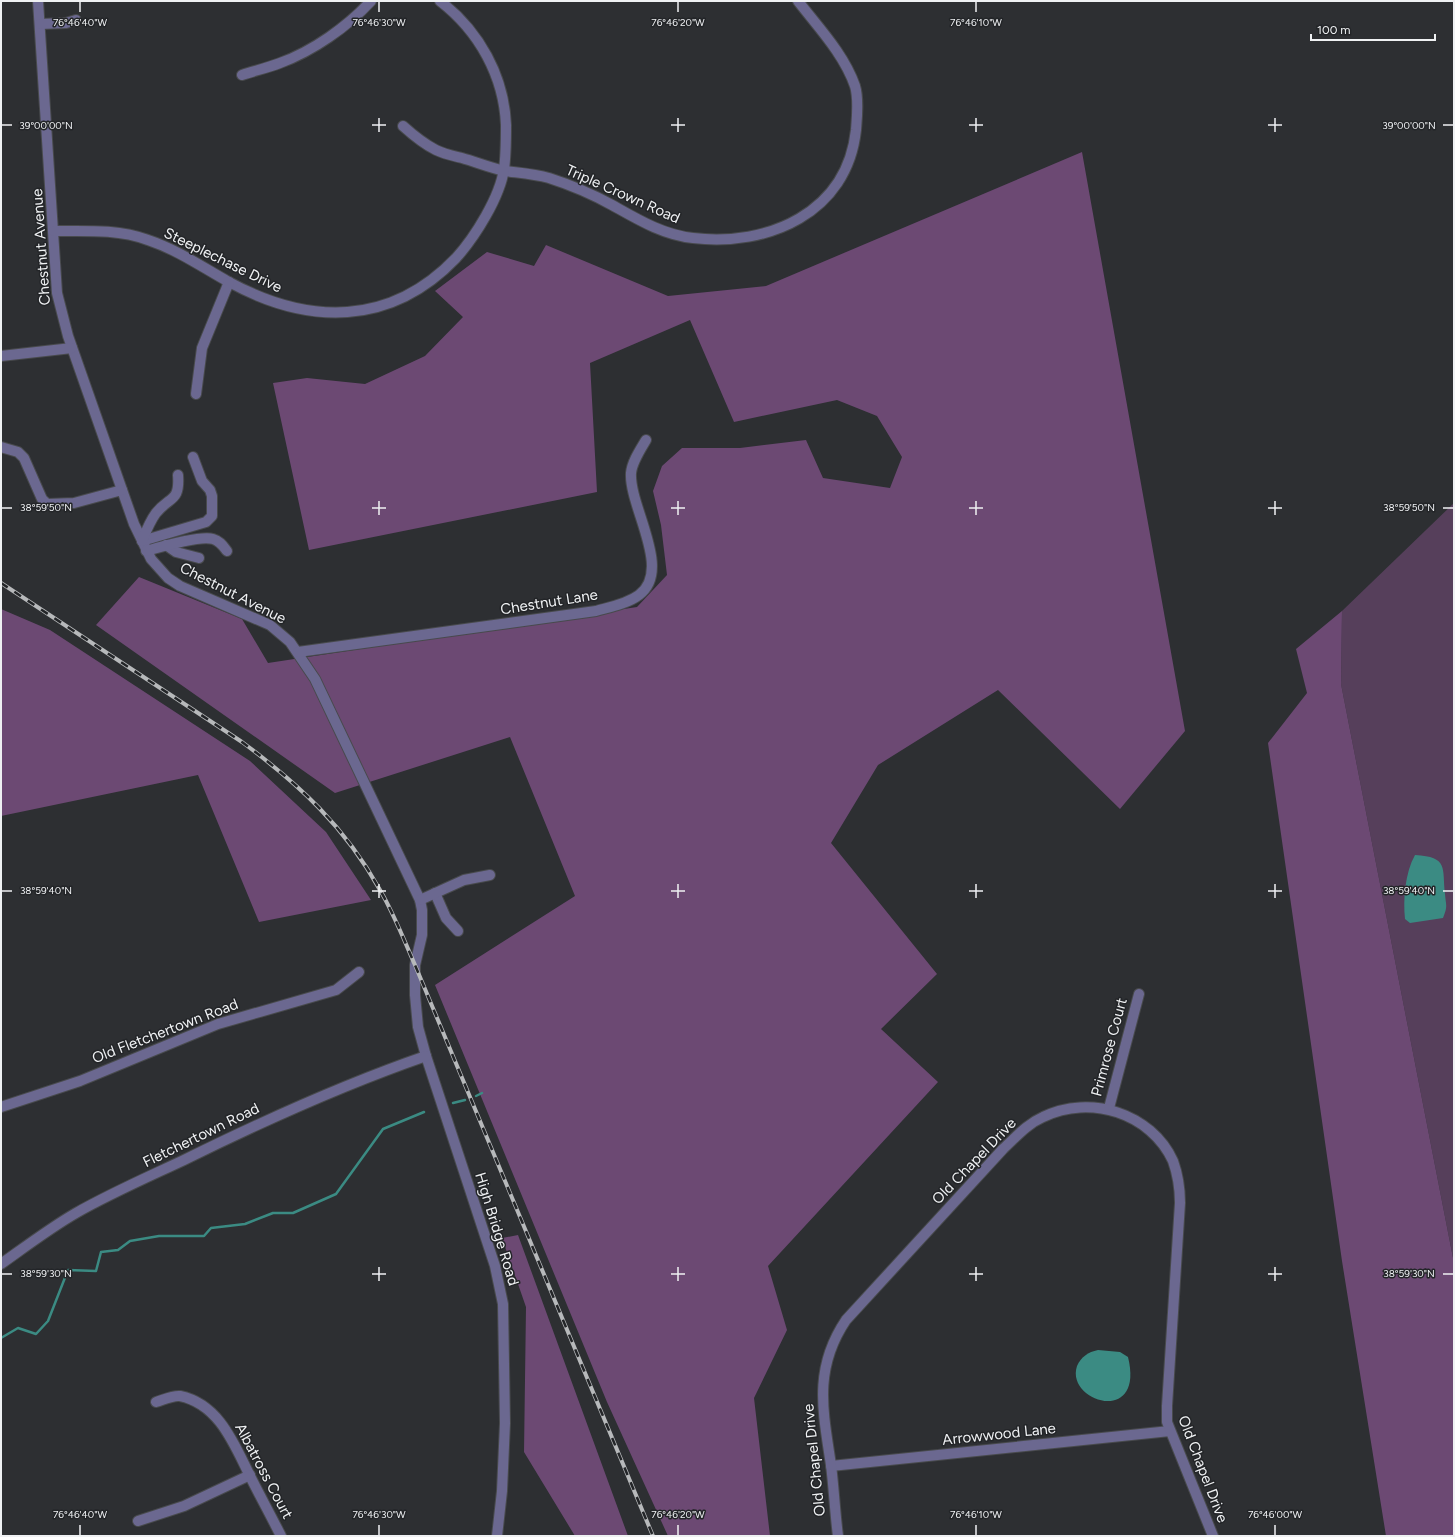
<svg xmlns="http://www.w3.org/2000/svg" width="1455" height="1537" viewBox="0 0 1455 1537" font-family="Figtree,sans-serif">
	<rect width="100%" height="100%" fill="#2d2f32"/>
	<polygon fill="#563f5b" points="1454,503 1454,1263 1341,684 1342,611"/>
	<g fill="#6c4973">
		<polygon points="1082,152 1185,731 1120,809 998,690 878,765 831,843 937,974 881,1029 938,1082 768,1266 787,1330 754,1398 770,1536 668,1536 607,1402 435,985 575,896 510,737 335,793 96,625 139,577 242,619 268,663 637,607 667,575 661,525 653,491 662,466 682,448 740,448 806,440 823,478 890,488 902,457 877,416 837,400 734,422 690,320 590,363 597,492 309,550 273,383 307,378 365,384 425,356 463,317 435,291 487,252 534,266 546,245 668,296 766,286"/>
		<polygon points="1,609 50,630 250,761 326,832 371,900 259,922 198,775 1,816"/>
		<polygon points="1342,611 1341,684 1454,1263 1454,1536 1386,1536 1342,1261 1268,743 1307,693 1296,649"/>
		<polygon points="518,1235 628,1536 575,1536 524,1452 526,1307 502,1238"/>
	</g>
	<g fill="#3b8b83">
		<path d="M1415,855C1449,857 1442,868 1445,894C1446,906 1448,906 1443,918L1410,923L1405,919C1403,899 1405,873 1415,855Z"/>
		<path d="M1098,1350L1120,1352L1128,1357C1145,1426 1065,1402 1077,1366C1081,1357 1088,1352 1098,1350Z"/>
	</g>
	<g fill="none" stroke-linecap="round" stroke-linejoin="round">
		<g stroke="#3b8b83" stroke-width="2.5">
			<polyline points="476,1096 482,1093"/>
			<polyline points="453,1103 465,1100"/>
			<polyline points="1,1338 18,1328 36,1334 48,1321 68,1270 96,1271 101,1252 118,1250 130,1241 159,1236 204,1236 211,1228 245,1224 273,1213 293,1213 336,1194 383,1129 424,1112"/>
		</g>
		<defs>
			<g id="minor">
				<polyline points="38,1 57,293 68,336 134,524 151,559 168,578 180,586 270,625 290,642 315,679 420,900 422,910 422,935 415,965 415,995 418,1027 426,1056 495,1266 503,1304 505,1423 502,1491 497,1536"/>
				<polyline points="40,24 66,23 76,20"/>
				<path d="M242,75C254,71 267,68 280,63C313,51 347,27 371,1"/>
				<path d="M403,126C413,135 424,144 436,150C444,154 454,156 462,158C476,162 491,168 505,171C520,173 534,174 549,178C571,185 592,194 612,205C637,219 663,235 693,238C768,247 847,213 856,130C857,117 859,99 855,86C844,54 818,27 798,1"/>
				<path d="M54,231C86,231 118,229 148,240C178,250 202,267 229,282C308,325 390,327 456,258C475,237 500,197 504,169C506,155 506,140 506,125C504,76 479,31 440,1"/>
				<polyline points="1,356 72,348"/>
				<polyline points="196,394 202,348 229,282"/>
				<polyline points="1,447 18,452 24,458 42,499 47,504 74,503 122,490"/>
				<polyline points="142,541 206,522 212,516 212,496 210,490 202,481 193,457"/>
				<path d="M142,541C146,531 150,521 156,513C170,496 180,502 178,475"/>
				<polyline points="166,545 176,552 199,558"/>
				<path d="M146,551C160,547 200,535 213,539C220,541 223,546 227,551"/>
				<path d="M298,652L596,611C610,607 627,604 639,595C673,570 629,507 631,473C632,462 640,450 646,440"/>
				<polyline points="435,893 446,918 458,931"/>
				<polyline points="420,900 464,880 490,875"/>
				<polyline points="1,1107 80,1081 218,1024 336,990 359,972"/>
				<polyline points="1109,1108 1139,994"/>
				<path d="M1,1264C25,1247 50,1228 76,1213C111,1193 148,1177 184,1160C263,1121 342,1085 426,1056"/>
				<path d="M156,1402C163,1400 173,1395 180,1396C219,1404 234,1444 250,1476C260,1496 271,1516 281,1536"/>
				<polyline points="831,1466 1170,1431"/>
				<polyline points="138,1521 184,1506 250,1475"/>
				<path d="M838,1536C835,1513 834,1489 831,1465C823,1411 813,1369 846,1320L1003,1149C1016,1137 1027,1124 1043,1117C1090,1094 1151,1113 1173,1161C1178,1175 1180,1189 1180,1203L1167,1406V1422L1213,1536"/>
			</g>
		</defs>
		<use href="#minor" stroke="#484a4d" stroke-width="12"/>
		<use href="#minor" stroke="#6b6890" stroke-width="10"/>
		<defs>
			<path id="rail" d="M1,583L242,742C300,785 345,827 380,890C394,914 404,940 415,965L653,1536"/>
		</defs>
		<use href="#rail" stroke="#b7b9bb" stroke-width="4"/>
		<use href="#rail" stroke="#232528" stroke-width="2.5" stroke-dasharray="8" stroke-linecap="butt"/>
	</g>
	<path fill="none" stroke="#eff1f3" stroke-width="1.5" d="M80,2V12M379,2V12M678,2V12M976,2V12M379,118V132M678,118V132M976,118V132M1275,118V132M2,125H12M372,125H386M671,125H685M969,125H983M1268,125H1282M1443,125H1453M379,501V515M678,501V515M976,501V515M1275,501V515M2,508H12M372,508H386M671,508H685M969,508H983M1268,508H1282M1443,508H1453M379,884V898M678,884V898M976,884V898M1275,884V898M2,891H12M372,891H386M671,891H685M969,891H983M1268,891H1282M1443,891H1453M379,1267V1281M678,1267V1281M976,1267V1281M1275,1267V1281M2,1274H12M372,1274H386M671,1274H685M969,1274H983M1268,1274H1282M1443,1274H1453M80,1525V1535M379,1525V1535M678,1525V1535M976,1525V1535M1275,1525V1535"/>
	<g text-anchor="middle" stroke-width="3" stroke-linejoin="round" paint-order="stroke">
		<g font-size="15" fill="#eff1f3" stroke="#232528">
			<text transform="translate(623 194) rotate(24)" y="5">Triple Crown Road</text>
			<text transform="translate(41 247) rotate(-94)" y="5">Chestnut Avenue</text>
			<text transform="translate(223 260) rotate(26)" y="5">Steeplechase Drive</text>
			<text transform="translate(233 593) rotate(27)" y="5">Chestnut Avenue</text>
			<text transform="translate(549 602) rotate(-9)" y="5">Chestnut Lane</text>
			<text transform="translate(165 1031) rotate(-21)" y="5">Old Fletchertown Road</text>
			<text transform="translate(1109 1047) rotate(-75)" y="5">Primrose Court</text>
			<text transform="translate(201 1135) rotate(-26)" y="5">Fletchertown Road</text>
			<text transform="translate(974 1161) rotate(-46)" y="5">Old Chapel Drive</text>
			<text transform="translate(497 1229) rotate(73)" y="5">High Bridge Road</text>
			<text transform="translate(999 1434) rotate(-6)" y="5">Arrowwood Lane</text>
			<text transform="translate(814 1460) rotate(-96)" y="5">Old Chapel Drive</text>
			<text transform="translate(1203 1469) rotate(69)" y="5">Old Chapel Drive</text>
			<text transform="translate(264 1471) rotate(62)" y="5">Albatross Court</text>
		</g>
	</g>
	<g font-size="10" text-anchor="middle" fill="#eff1f3" stroke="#232528" stroke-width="3" stroke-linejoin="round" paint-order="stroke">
		<text x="80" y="26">76°46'40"W</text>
		<text x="379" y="26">76°46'30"W</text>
		<text x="678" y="26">76°46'20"W</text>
		<text x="976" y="26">76°46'10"W</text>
		<text x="46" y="129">39°00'00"N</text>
		<text x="1409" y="129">39°00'00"N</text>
		<text x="46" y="511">38°59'50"N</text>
		<text x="1409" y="511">38°59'50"N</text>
		<text x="46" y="894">38°59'40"N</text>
		<text x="1409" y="894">38°59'40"N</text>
		<text x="46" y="1277">38°59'30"N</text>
		<text x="1409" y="1277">38°59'30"N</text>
		<text x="80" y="1518">76°46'40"W</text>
		<text x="379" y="1518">76°46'30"W</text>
		<text x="678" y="1518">76°46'20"W</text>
		<text x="976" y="1518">76°46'10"W</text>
		<text x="1275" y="1518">76°46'00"W</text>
	</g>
	<rect width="1455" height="1537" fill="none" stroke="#eff1f3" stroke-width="4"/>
	<path d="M1311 34v6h124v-6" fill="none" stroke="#eff1f3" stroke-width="2"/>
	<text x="1317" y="34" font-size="12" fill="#eff1f3" stroke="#232528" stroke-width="3" paint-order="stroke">100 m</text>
</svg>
